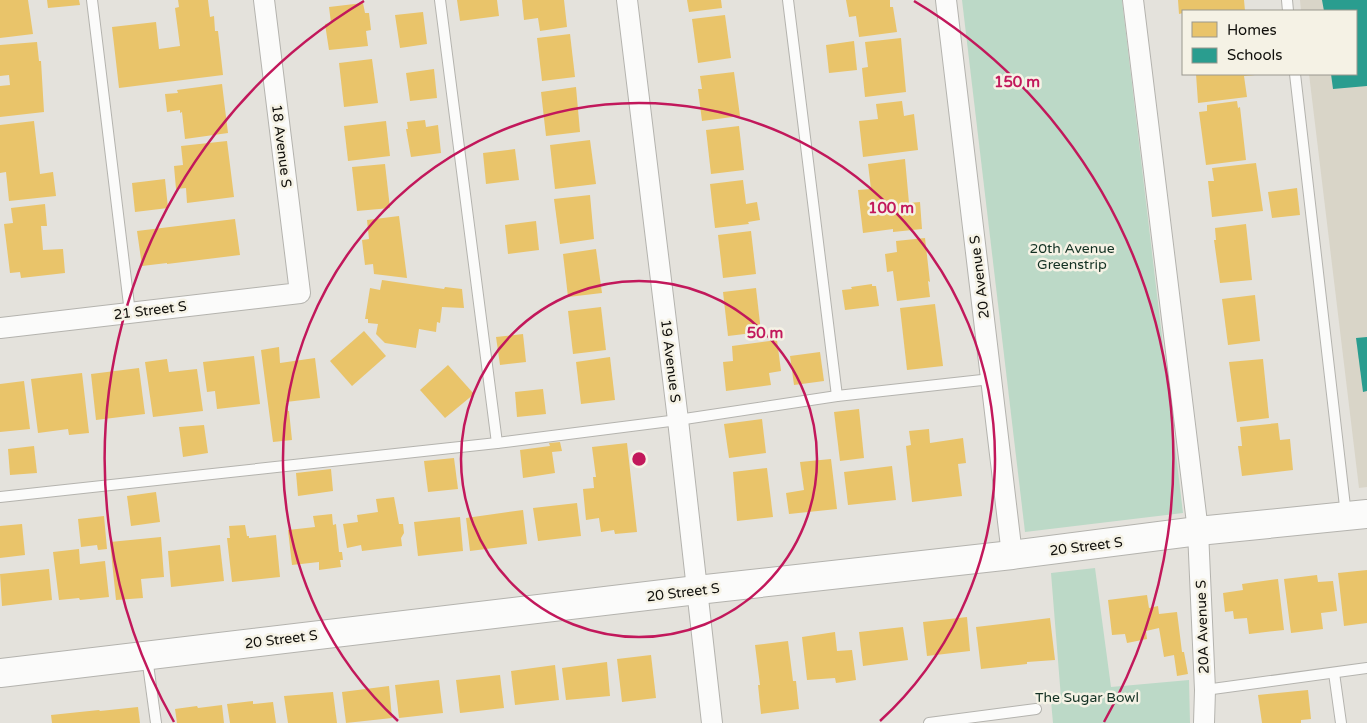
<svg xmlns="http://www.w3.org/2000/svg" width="1367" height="723" viewBox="0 0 1367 723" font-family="'Varela Round',sans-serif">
	<rect width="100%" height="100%" fill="#e4e2dc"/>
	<polygon fill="#d9d5c8" points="1300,0 1367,0 1367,487 1359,488 1309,74 1356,74 1356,11 1301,11"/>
	<g fill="#bcd9c7">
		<polygon points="962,0 1122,0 1183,513 1025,532"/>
		<polygon points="1095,568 1111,687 1189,680 1190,723 1053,723 1051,701 1061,698 1051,573"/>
	</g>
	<g fill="#e9c46a">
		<polygon points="0,0 28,0 33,34 0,38"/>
		<polygon points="47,0 79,0 80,5 48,8"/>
		<polygon points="178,0 208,0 210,17 214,16 215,31 218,31 223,75 119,88 112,27 156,22 159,49 180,46 175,8 179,7"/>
		<polygon points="457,0 497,0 499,16 460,21"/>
		<polygon points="522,0 564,0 567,27 540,31 538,18 524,20"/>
		<polygon points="687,0 721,0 722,8 689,12"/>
		<polygon points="846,0 890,0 890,7 893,7 897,32 859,37 856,16 849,17"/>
		<polygon points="1178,0 1244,0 1245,11 1183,11 1183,13 1179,14"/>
		<polygon points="363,3 365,13 369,13 371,30 366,31 368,46 329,50 325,24 331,23 329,7"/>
		<polygon points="423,12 427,44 400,48 395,15"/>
		<polygon points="725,15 731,58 698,63 692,19"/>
		<polygon points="570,34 575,77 542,81 537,38"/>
		<polygon points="901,38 906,92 865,97 862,68 868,67 865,42"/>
		<polygon points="854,41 857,70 829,73 826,45"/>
		<polygon points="37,42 39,61 41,61 44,112 0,117 0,86 10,85 9,75 0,76 0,45"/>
		<polygon points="372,59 378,103 344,107 339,63"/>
		<polygon points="434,69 437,98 410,101 406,73"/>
		<polygon points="734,72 740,116 702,121 698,89 702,89 700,76"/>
		<polygon points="1196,74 1255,74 1255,75 1244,76 1247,97 1198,103"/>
		<polygon points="222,84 228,133 185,139 182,112 180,113 180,110 167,112 165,94 178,93 177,90"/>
		<polygon points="576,87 580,132 546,136 541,92"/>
		<polygon points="902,101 904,116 914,114 918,150 863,157 859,121 878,119 876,104"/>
		<polygon points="1237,101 1238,108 1240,107 1246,160 1206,165 1199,112 1207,111 1207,105"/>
		<polygon points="425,120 426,127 438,125 441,153 411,157 406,129 408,129 407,122"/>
		<polygon points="34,121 40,174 53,172 56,196 9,201 6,172 0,173 0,125"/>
		<polygon points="386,121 390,156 348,161 344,126"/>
		<polygon points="739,126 744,170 711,174 706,130"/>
		<polygon points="590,140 596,184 555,189 550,145"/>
		<polygon points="227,141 234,197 187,203 186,188 176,189 174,166 183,165 181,146"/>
		<polygon points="515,149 519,180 486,184 483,153"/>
		<polygon points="905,159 909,203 920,202 922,229 893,232 893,229 863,233 858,190 871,189 868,164"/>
		<polygon points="1256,163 1263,211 1212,217 1208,181 1214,181 1212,168"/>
		<polygon points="385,164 390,208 357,211 352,167"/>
		<polygon points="165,179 168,208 135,212 132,183"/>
		<polygon points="743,180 746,204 757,202 760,220 748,222 749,224 715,228 710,184"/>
		<polygon points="1297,188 1300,215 1272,218 1268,192"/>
		<polygon points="590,195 594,239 560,244 554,199"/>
		<polygon points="45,204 47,226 41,226 43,250 63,249 65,273 21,278 20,272 10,273 4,224 13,223 11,208"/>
		<polygon points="399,216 407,278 374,274 373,264 365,265 362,240 369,239 367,220"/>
		<polygon points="235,219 240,255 167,264 167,263 142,266 137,231"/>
		<polygon points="536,221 539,250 508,254 505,225"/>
		<polygon points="1246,224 1252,280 1220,283 1214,240 1216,240 1215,228"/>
		<polygon points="751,231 756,274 723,278 718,235"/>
		<polygon points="925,238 930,282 928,281 930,297 897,301 893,271 887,272 885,254 897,252 896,241"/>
		<polygon points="596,249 602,293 568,297 563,254"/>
		<polygon points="382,280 444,289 445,287 462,289 464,308 442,307 440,323 437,322 436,332 419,329 416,348 385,343 376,334 378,324 368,323 368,319 365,319 370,288 380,290"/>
		<polygon points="872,284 872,286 876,286 879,306 845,310 842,290 852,289 851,287"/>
		<polygon points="756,288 761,332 728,336 723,292"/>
		<polygon points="1255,295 1260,341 1228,345 1222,299"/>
		<polygon points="935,304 943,366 907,370 900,308"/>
		<polygon points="601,307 606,350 573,354 568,311"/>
		<polygon points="364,331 386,356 352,386 330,361"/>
		<polygon points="523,334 526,362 500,365 496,337"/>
		<polygon points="777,340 781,371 769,373 771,385 726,391 723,362 733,361 732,346"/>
		<polygon points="279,347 280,363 315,358 320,398 286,402 288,411 289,411 292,440 273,442 261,350"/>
		<polygon points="820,352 824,381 794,385 790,356"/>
		<polygon points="254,356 260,404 217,409 215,391 207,392 203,362"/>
		<polygon points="610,357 615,400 581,404 576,362"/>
		<polygon points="167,359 169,372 197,369 203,411 153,417 145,362"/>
		<polygon points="1263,359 1269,418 1237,422 1229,362"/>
		<polygon points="448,365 474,394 445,418 420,390"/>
		<polygon points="139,368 145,414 96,420 91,374"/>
		<polygon points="82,373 89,433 69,435 68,429 38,433 31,379"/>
		<polygon points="24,381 30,429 0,432 0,384"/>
		<polygon points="543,389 546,414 517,417 515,392"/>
		<polygon points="859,409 864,458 840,461 834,412"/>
		<polygon points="762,419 766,453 729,458 724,424"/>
		<polygon points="1278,423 1280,440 1290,439 1293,470 1242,476 1238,446 1242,446 1240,427"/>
		<polygon points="204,425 208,453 183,457 179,427"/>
		<polygon points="929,429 930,443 963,438 966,463 958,464 962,496 912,502 906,446 911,445 909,431"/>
		<polygon points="560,442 562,451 552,452 555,473 523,478 520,450 550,446 549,443"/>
		<polygon points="627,443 637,532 615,534 614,530 601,532 599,518 586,520 583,489 594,488 593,477 596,477 592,447"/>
		<polygon points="34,446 37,473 10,475 8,449"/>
		<polygon points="454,458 458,489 428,492 424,461"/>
		<polygon points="831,459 837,509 789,514 786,493 804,490 800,462"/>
		<polygon points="892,466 896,500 848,505 844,472"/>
		<polygon points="767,468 773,517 737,521 733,472"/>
		<polygon points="331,469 333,491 298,496 296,473"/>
		<polygon points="156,492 160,522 131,526 127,496"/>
		<polygon points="394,497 399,524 403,524 404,533 401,538 402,546 362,551 361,545 347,548 343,524 358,522 357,515 378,512 376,499"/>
		<polygon points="577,503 581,536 538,541 533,508"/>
		<polygon points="523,510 527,544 470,551 466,518"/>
		<polygon points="332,514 333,525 336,524 339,552 342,552 343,560 340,560 341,567 319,570 319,562 292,565 288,530 315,527 313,516"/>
		<polygon points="104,516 107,549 98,550 97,545 81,547 78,519"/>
		<polygon points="460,517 463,551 418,556 414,522"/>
		<polygon points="22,524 25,555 0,558 0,526"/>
		<polygon points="245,525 247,536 249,536 249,538 276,535 280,577 232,582 227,538 230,538 229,526"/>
		<polygon points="161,537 164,577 141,579 143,598 116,600 110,542"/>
		<polygon points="220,545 224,581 171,587 168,551"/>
		<polygon points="79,549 80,564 105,561 109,597 80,600 79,598 59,600 53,552"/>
		<polygon points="49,569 52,600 2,606 0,574"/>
		<polygon points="1367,570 1367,623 1344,626 1338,573"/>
		<polygon points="1317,575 1318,582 1333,581 1337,611 1321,613 1323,629 1291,633 1284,579"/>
		<polygon points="1278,579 1284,630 1249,634 1247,618 1234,619 1233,611 1225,612 1223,593 1243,590 1242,584"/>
		<polygon points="1147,595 1149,608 1158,606 1159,614 1177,612 1182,652 1184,652 1188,674 1177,676 1174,655 1164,657 1159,628 1146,631 1147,639 1127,643 1125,634 1112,635 1108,600"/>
		<polygon points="967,617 970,651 927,656 923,622"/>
		<polygon points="1050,618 1055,660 1027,662 1027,664 981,669 976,627"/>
		<polygon points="903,627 908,660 863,666 859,632"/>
		<polygon points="835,632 837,651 852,650 856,680 836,683 835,678 807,680 802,637"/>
		<polygon points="788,641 793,681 796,681 799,709 761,714 758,685 760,685 755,645"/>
		<polygon points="651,655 656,698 622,702 617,659"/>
		<polygon points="607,662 610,696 566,700 562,668"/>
		<polygon points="555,665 559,700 515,705 511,671"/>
		<polygon points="500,675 504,708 460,713 456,680"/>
		<polygon points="439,680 443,713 399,718 395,685"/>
		<polygon points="389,686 392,718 346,723 342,692"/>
		<polygon points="1308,690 1311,719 1301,720 1301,723 1262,723 1258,695"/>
		<polygon points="333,692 337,723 288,723 284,696"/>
		<polygon points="253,701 253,704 273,702 276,723 230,723 227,704"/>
		<polygon points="222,705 224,723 177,723 175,709 197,706 198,708"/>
		<polygon points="138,707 140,723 52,723 51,715 99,710 100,711"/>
	</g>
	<g fill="#2a9d8f">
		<polygon points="1322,0 1367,0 1367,86 1333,89 1331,74 1356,74 1356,11 1324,11"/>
		<polygon points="1367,337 1367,391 1363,392 1356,338"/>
	</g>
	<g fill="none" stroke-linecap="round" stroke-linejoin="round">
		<defs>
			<g id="lane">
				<polyline points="92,0 130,313"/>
				<polyline points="440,0 497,443"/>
				<polyline points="788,0 837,396"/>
				<polyline points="1287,0 1288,11"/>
				<polyline points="1295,74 1346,515"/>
				<polyline points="0,497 497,443 678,420 837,396 991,379"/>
				<polyline points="147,657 156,723"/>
				<polyline points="1334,673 1341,723"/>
				<polyline points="1205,690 1367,668"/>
				<polyline points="929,723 1036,709"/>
			</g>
			<g id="street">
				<polyline points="627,0 678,420 712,723"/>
				<polyline points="946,0 1012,555"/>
				<polyline points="1133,0 1198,531 1205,690 1204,723"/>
				<polyline points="0,328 300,293 264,0"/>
			</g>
			<polyline id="secondary" points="0,673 697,590 1012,555 1198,531 1367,514"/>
		</defs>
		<use href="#lane" stroke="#b4b3ae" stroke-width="12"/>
		<use href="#street" stroke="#b4b3ae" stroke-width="22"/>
		<use href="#secondary" stroke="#b4b3ae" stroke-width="30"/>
		<use href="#lane" stroke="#fbfbfa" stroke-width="10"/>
		<use href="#street" stroke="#fbfbfa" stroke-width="20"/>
		<use href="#secondary" stroke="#fbfbfa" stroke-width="28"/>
	</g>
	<g fill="none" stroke="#c2185b" stroke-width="2.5">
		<circle cx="639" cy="459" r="178"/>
		<path d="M398 721A356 356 0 1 1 880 721"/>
		<path d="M174 722A534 534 0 0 1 364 1M914 1A534 534 0 0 1 1104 722"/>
	</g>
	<g text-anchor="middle" stroke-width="5" stroke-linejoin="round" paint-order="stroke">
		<g font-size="14" fill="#100f0b" stroke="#f5f2e5">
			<text transform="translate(282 146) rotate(83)" y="5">18 Avenue S</text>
			<text transform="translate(979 277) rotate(-97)" y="5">20 Avenue S</text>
			<text transform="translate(150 310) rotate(-7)" y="5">21 Street S</text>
			<text transform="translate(671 361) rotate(83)" y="5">19 Avenue S</text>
			<text transform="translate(1086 546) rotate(-7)" y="5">20 Street S</text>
			<text transform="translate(683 592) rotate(-7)" y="5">20 Street S</text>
			<text transform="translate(1202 627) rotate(-92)" y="5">20A Avenue S</text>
			<text transform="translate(281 639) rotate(-7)" y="5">20 Street S</text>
		</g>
		<g font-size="14" fill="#133123" stroke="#f5f2e5">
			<text x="1072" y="253">20th Avenue<tspan x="1072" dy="16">Greenstrip</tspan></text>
			<text x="1087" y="702">The Sugar Bowl</text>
		</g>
	</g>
	<circle cx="639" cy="459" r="8" fill="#c2185b" stroke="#f5f2e5" stroke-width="2.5"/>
	<g font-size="15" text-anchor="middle" font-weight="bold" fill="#c2185b" stroke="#f5f2e5" stroke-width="5" stroke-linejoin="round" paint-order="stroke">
		<text x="1017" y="87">150 m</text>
		<text x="891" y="213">100 m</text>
		<text x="765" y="338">50 m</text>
	</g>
	<rect x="1182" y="10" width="175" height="65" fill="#f5f2e5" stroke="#99978e"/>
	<rect x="1192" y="22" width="25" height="15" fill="#e9c46a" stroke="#99978e"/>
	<text x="1227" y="35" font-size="15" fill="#100f0b">Homes</text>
	<rect x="1192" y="48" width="25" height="15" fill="#2a9d8f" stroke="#99978e"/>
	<text x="1227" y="60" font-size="15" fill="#100f0b">Schools</text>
</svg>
